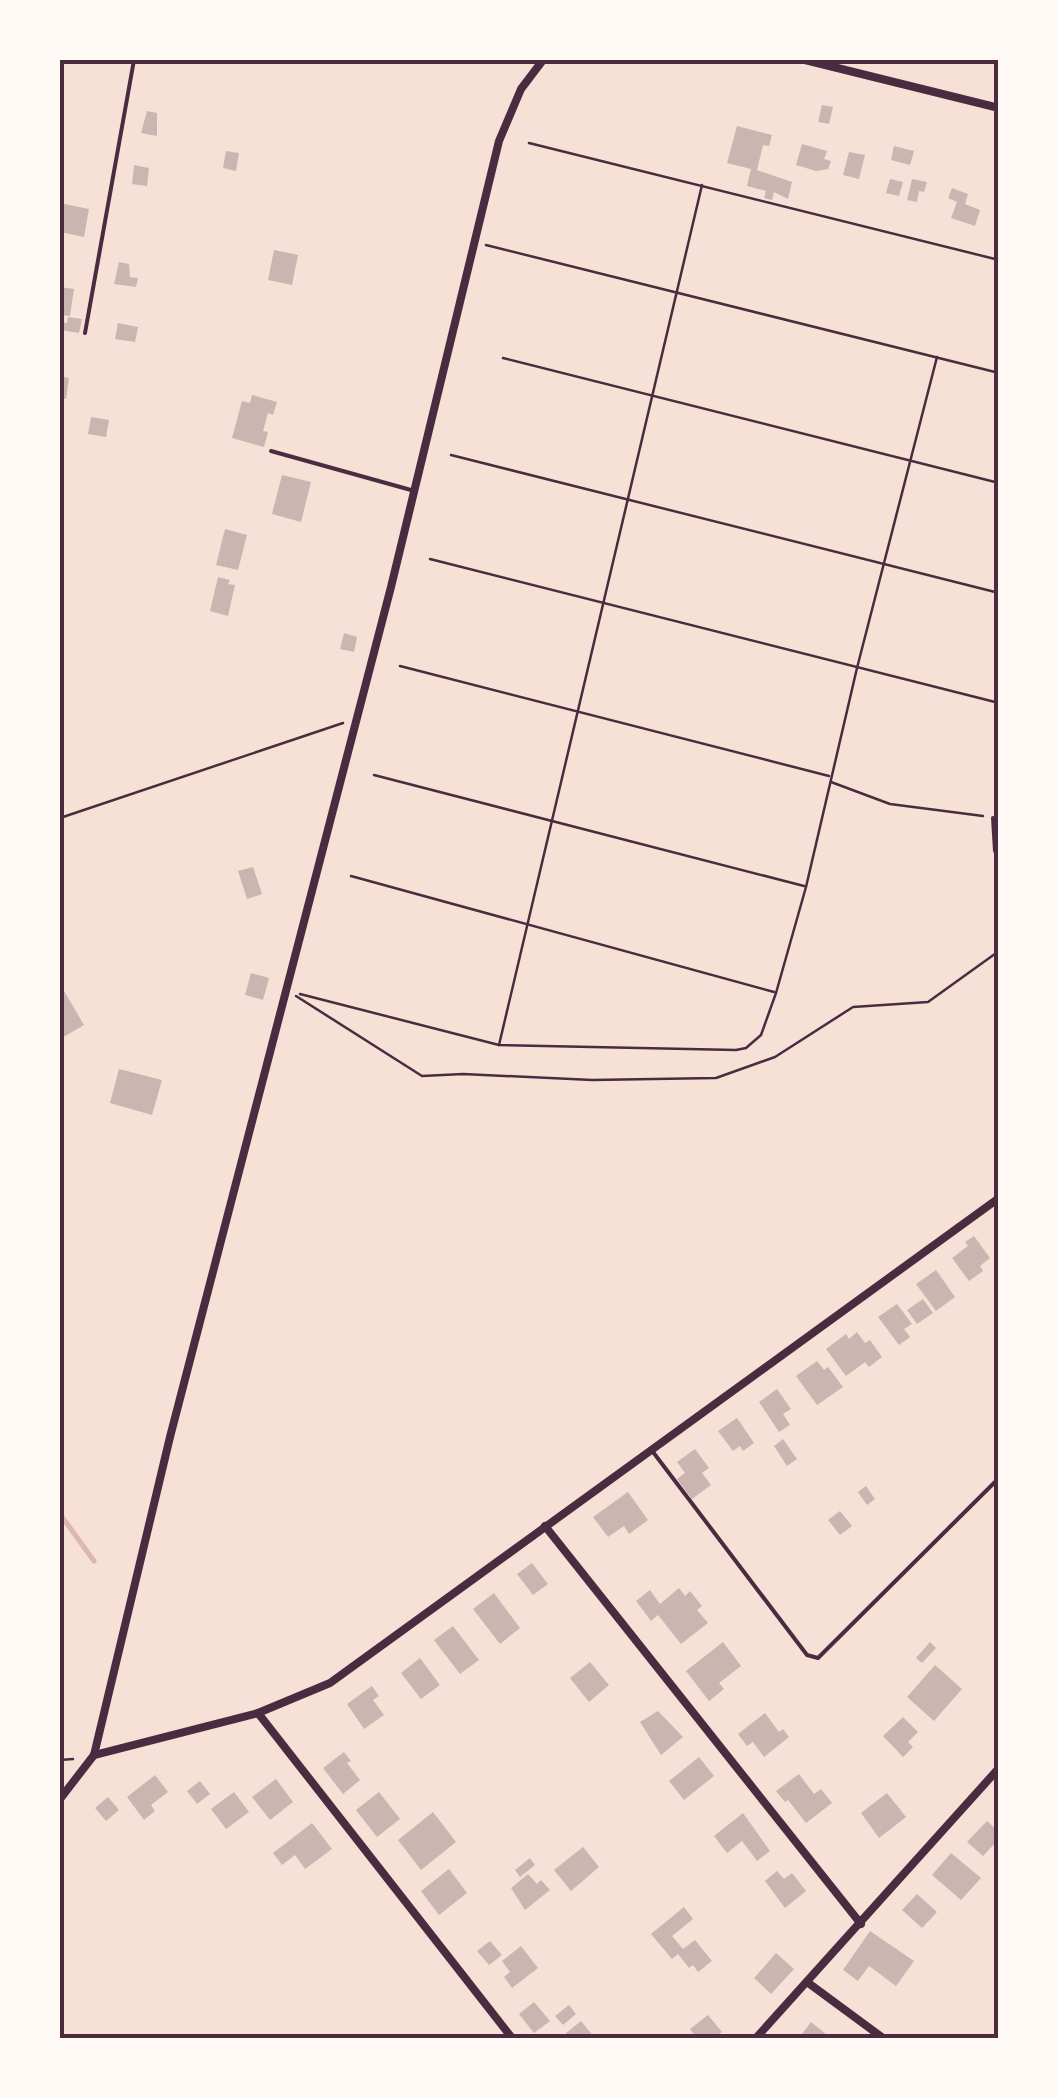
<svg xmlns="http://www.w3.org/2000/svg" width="1059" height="2098" viewBox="0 0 1059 2098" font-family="Inter,sans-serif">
	<rect width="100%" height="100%" fill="#f7e1d7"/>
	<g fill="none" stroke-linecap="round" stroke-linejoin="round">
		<polyline stroke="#dcb8b0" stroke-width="5" points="60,1514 94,1561"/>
	</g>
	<g fill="#ccb4b1">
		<polygon points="822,105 833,107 829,124 818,122"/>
		<polygon points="147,111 157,113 157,136 141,133"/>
		<polygon points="737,126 772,135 769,146 763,145 757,170 792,182 788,199 774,192 772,200 764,198 766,191 747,186 751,169 727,163"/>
		<polygon points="802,144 827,151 824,159 831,161 828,169 816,171 796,165"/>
		<polygon points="894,146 914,151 910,165 891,160"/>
		<polygon points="226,151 239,153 236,171 223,168"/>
		<polygon points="849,152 865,155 859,179 843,175"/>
		<polygon points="134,165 149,168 147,186 132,184"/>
		<polygon points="890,179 903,182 899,196 886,193"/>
		<polygon points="912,179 927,182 924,192 919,191 917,202 907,200"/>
		<polygon points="952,188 968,194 965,204 980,210 975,226 951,218 957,202 948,198"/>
		<polygon points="60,203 89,209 84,237 60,232"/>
		<polygon points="274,250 298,255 292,285 268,280"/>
		<polygon points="119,262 129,264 130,277 138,278 136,287 114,284"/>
		<polygon points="60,287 74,289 70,316 60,315"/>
		<polygon points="68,317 82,319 79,333 60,330 60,322 67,323"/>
		<polygon points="118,323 138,327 135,342 115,339"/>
		<polygon points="60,376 69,378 66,399 60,398"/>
		<polygon points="252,395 277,402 273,415 268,413 263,431 268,432 264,447 232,438 242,401 250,403"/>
		<polygon points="91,417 109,420 106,437 88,434"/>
		<polygon points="282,475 311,482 301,522 272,514"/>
		<polygon points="225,529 247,535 238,570 216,565"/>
		<polygon points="218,577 230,580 228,584 235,585 228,616 210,611"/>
		<polygon points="344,633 357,637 354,652 340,649"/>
		<polygon points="253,867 262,894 247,899 238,871"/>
		<polygon points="251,973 269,978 263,1000 245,995"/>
		<polygon points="60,984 84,1025 60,1039"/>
		<polygon points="119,1069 162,1080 152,1115 110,1103"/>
		<polygon points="974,1236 990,1258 980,1266 983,1271 969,1281 952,1258 968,1246 965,1242"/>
		<polygon points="936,1270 955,1297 936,1311 916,1284"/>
		<polygon points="923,1299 933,1313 917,1324 907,1310"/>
		<polygon points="897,1304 912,1324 904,1329 910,1337 899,1345 878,1317"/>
		<polygon points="857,1332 865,1343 870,1340 882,1357 869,1367 865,1362 846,1376 826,1349 846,1334 849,1339"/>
		<polygon points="817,1361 824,1370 828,1367 843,1387 817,1405 796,1376"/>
		<polygon points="777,1389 791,1409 783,1414 790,1425 779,1432 759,1402"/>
		<polygon points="737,1418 754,1443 743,1451 740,1446 733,1451 718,1431"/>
		<polygon points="783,1439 797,1459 787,1466 774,1446"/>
		<polygon points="695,1449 709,1468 702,1473 711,1485 692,1499 677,1479 685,1473 677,1462"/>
		<polygon points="866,1486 875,1499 867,1505 858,1492"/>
		<polygon points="628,1492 648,1520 629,1534 624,1526 608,1537 593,1517"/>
		<polygon points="840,1511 852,1526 840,1535 828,1520"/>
		<polygon points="532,1563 548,1584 533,1595 517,1574"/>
		<polygon points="679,1588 685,1596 690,1591 702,1606 697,1610 708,1623 681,1644 658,1615 651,1621 636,1601 650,1590 660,1604"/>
		<polygon points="494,1593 520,1628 500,1644 473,1609"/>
		<polygon points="453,1626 479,1660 460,1674 434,1640"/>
		<polygon points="723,1642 741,1666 719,1683 724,1689 709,1701 686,1671"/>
		<polygon points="930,1642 936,1648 922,1663 916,1658"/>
		<polygon points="420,1658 440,1685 421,1699 401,1673"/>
		<polygon points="590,1662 609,1685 589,1702 570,1678"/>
		<polygon points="935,1665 962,1689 934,1721 907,1697"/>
		<polygon points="372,1686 379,1696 373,1700 384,1715 364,1729 347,1704"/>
		<polygon points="658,1711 683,1737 661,1755 640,1722"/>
		<polygon points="765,1713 779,1732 783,1729 789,1737 764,1757 753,1742 747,1746 738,1734"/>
		<polygon points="903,1717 918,1732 908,1742 913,1747 903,1757 883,1736"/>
		<polygon points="344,1752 351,1761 347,1763 360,1780 343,1794 323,1768"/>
		<polygon points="699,1757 714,1776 684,1800 669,1781"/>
		<polygon points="799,1774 814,1794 821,1789 832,1803 806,1823 788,1800 785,1802 776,1791"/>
		<polygon points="155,1775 168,1792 151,1805 155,1811 144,1820 127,1797"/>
		<polygon points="276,1779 293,1802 270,1820 252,1797"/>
		<polygon points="200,1781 210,1794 197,1804 187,1791"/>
		<polygon points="234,1792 249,1812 226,1829 211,1809"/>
		<polygon points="379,1792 400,1819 377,1837 356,1810"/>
		<polygon points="887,1793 906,1817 879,1838 861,1813"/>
		<polygon points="108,1797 119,1810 106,1821 95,1808"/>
		<polygon points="433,1812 456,1842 421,1870 398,1840"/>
		<polygon points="743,1813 770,1851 757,1861 742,1841 727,1853 714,1836"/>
		<polygon points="987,1821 999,1832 999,1839 983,1856 967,1842"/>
		<polygon points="312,1823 332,1849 305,1869 295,1855 282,1865 273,1853"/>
		<polygon points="583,1847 599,1867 571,1891 554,1870"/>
		<polygon points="951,1853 981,1878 961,1900 932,1875"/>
		<polygon points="530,1858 535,1865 520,1877 515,1870"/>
		<polygon points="449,1869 467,1893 439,1915 421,1891"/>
		<polygon points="777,1871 784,1879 792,1873 806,1891 785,1908 765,1881"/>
		<polygon points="528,1874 537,1884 541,1880 550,1890 525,1910 511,1888"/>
		<polygon points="917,1894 937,1912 922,1928 902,1910"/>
		<polygon points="684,1907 693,1919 672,1936 683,1949 695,1940 712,1961 698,1972 693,1965 689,1968 678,1954 672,1959 651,1934"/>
		<polygon points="870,1931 914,1961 896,1986 869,1966 858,1981 843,1970"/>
		<polygon points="490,1941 502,1955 489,1965 477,1951"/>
		<polygon points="521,1946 538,1968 512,1988 504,1977 510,1972 502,1961"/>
		<polygon points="776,1953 794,1969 771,1994 754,1978"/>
		<polygon points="534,2002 550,2021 534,2033 519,2014"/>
		<polygon points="569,2005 576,2014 563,2025 555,2016"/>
		<polygon points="708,2015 722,2032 714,2038 697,2038 690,2029"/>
		<polygon points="581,2021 595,2038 560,2038"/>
		<polygon points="811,2022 826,2034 823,2038 799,2038"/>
	</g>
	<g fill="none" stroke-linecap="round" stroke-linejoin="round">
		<g stroke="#4a2c40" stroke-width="2.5">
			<polyline points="529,143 999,260"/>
			<polyline points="486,245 999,373"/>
			<polyline points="503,358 999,483"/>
			<polyline points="451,455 999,593"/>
			<polyline points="430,559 999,703"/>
			<polyline points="400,666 829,776"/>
			<polyline points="374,775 804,886"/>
			<polyline points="831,782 890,804 983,816"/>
			<polyline points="60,818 343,723"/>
			<polyline points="351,876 774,992"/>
			<polyline points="300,994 499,1045 736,1050 746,1048 761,1035 776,993 806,887 857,668 937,357"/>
			<polyline points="296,996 422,1076 463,1074 592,1080 716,1078 775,1057 853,1007 928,1002 999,951"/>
			<polyline points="499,1045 702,185"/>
			<polyline points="60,1760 73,1759"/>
		</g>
		<g stroke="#4a2c40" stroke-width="4">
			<polyline points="85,333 134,60"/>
			<polyline points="271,451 411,490"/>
			<polyline points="993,818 995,851 999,856"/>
			<polyline points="653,1452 807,1655 818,1658 999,1478"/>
		</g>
		<g stroke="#4a2c40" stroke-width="8">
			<polyline points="805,60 999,108"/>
			<polyline points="545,1526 861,1924"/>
			<polyline points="258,1713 512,2038"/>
			<polyline points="94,1755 258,1713 330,1683 999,1198"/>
			<polyline points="60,1799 94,1755 170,1437 391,587 499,141 521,89 543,60"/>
			<polyline points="807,1982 883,2038"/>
			<polyline points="756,2038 999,1768"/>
		</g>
	</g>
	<rect width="1059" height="2098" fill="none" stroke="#fffaf5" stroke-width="125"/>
	<rect x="62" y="62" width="934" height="1974" fill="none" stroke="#4a2c40" stroke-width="4"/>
</svg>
